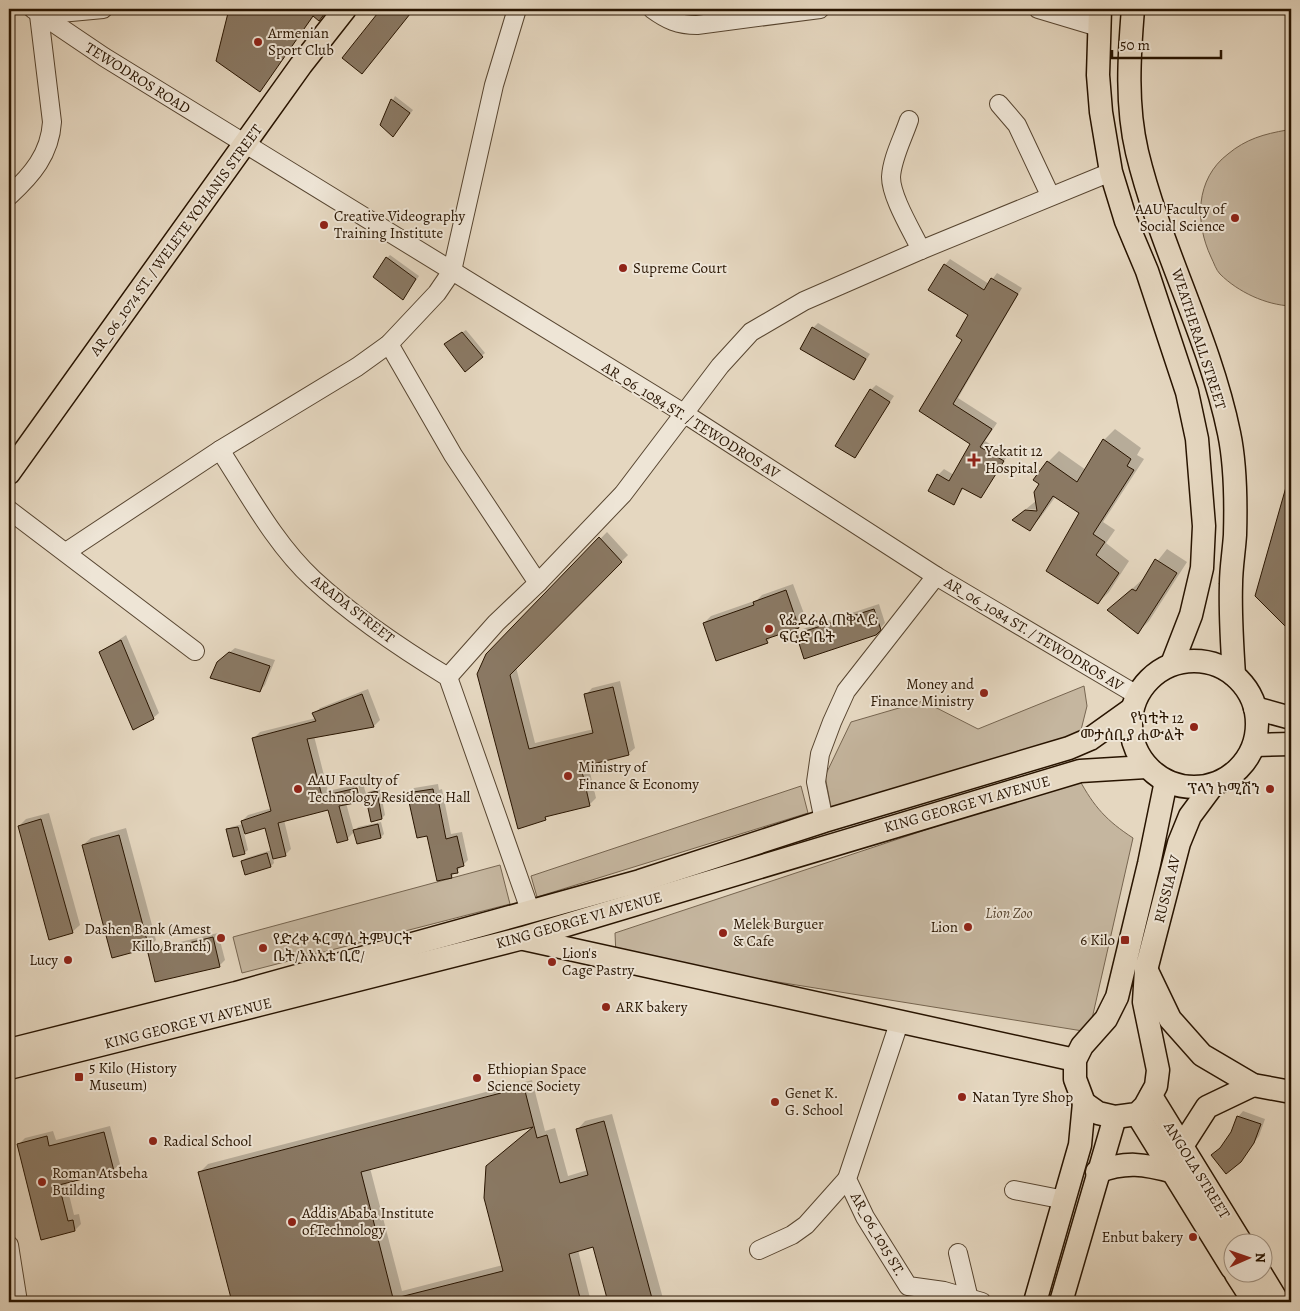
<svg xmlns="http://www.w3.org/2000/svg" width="1300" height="1311" viewBox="0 0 1300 1311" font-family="Alegreya,'Noto Serif Ethiopic',serif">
	<rect width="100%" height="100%" fill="#e5d7c0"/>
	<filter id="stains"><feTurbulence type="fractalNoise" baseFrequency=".004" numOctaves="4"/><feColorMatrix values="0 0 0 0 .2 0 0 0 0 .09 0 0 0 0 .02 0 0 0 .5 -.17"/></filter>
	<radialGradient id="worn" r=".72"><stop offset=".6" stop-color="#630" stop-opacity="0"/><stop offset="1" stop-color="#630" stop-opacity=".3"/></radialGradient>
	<g fill="#c5b69f" stroke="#766550">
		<path d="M1287,130H1291V306C1266,305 1238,292 1220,274C1216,270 1214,263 1211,257C1195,223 1195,179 1228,154C1246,139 1264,134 1287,130Z"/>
		<polygon points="1084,686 1087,706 1080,734 832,812 825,776 851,722 923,701 978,729"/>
		<path d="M1079,779C1094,807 1107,821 1133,838L1089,1032L616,956L615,933Z"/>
		<polygon points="801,786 808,813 537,897 531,876"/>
		<polygon points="500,865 510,904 242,973 233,937"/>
	</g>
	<g fill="#0003" fill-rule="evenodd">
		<polygon points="230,9 329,9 319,19 314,16 259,91 217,60"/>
		<polygon points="395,96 413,110 396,132 381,124"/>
		<polygon points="390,255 419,276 403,299 387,258"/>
		<polygon points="950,259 989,284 997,273 1022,288 958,398 997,423 985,441 1008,455 981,496 964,488 953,503 938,475 944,469 954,475 972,444 920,411 964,340 970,315 945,265"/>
		<polygon points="818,323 870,354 854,379 813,328"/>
		<polygon points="466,330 485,353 465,370 449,341"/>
		<polygon points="876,385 894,396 855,456 871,390"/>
		<path d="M1115,429L1141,448L1137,455L1144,459L1103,522L1115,530L1106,543L1129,561L1109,592L1098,603L1081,513L1056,496L1040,518L1029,529L1014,519L1037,500L1048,462L1059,451L1086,470L1104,440ZM1025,509L1043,510V512H1027Z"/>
		<polygon points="1291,486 1291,630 1256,595 1286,492"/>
		<polygon points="607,532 628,555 516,667 535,743 594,729 586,695 592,688 620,681 635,748 628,754 588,764 596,798 589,805 549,814 545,818 487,655"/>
		<polygon points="1167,549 1187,562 1149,621 1138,632 1109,610 1144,578"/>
		<polygon points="793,584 806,619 798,627 773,635 767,642 704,623 711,616 757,600 762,595"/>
		<polygon points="879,604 885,623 875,634 797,635 803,629"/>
		<polygon points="126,635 159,713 153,718 101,652"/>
		<polygon points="235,648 275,660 265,685 260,691 224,657"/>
		<polygon points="368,689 380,720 374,726 314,736 328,791 355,785 358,798 361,798 358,784 363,783 366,794 360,800 346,803 354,832 358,827 381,822 384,834 381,837 355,831 348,838 338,841 329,808 284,820 291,849 285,855 273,858 274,863 271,866 246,873 242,861 246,858 272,850 266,826 244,833 248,850 244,853 228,830 231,827 243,824 242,821 248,815 272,808 254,738 260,732 316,718 314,714 320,708"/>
		<polygon points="438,784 439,790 442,789 451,834 462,832 468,860 451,877 409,793 414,788"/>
		<polygon points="380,789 385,815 382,818 372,820 366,794 370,791"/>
		<polygon points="49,813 80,925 72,932 19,826 26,819"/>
		<polygon points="126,828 156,940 149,947 83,845 91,838"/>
		<polygon points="218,933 225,960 219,966 149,953 155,948"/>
		<path d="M532,1080L545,1131L555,1128L568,1176L588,1170L577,1130L585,1121L612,1114L664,1302H609L594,1246L578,1250L591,1302H233L199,1173L208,1164ZM535,1125L487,1166L503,1265L402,1291L370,1168Z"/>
		<polygon points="1243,1111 1265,1119 1259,1136 1240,1161 1224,1146 1233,1133 1238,1117"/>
		<polygon points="110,1126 120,1164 113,1170 66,1182 74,1215 79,1214 81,1224 75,1230 42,1238 19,1144 25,1138 53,1131 56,1140"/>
	</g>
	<g fill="#8a7964" stroke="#281400">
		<polygon points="229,9 328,9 319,21 313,16 260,92 216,61"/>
		<polygon points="381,9 414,9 362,74 342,58"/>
		<polygon points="391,99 410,113 393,137 380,125"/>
		<polygon points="386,257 416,279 403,300 373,277"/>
		<polygon points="944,264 984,290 991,278 1018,294 953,404 992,429 980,447 1004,461 981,498 962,488 954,505 928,491 937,474 949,481 970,444 919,411 962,340 956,336 968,315 928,290"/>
		<polygon points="812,327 866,359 854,380 800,349"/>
		<polygon points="462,332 483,357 465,372 444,344"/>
		<polygon points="870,389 890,402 855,458 835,446"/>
		<polygon points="1103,439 1131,459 1127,466 1134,470 1093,534 1105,542 1096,555 1119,573 1098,604 1046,571 1079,513 1053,496 1030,531 1012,520 1025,510 1037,511 1034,492 1039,484 1033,480 1047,461 1077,482"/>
		<polygon points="1288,480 1291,481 1291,632 1255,596"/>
		<polygon points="599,537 622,562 510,675 529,749 593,733 584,694 613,687 629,755 581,767 590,806 545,817 546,820 518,829 477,674 486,654"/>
		<polygon points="1155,559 1177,573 1138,634 1107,610 1132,589 1136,591"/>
		<polygon points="786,590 799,628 766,639 768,643 716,661 703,623 754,605 753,602"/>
		<polygon points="874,609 881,630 876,635 804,659 796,634"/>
		<polygon points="121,640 154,719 133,730 99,652"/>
		<polygon points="229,652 270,666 260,692 210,678 217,662"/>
		<polygon points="362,694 374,727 307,739 322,796 357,788 360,802 339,806 348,840 337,843 328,810 278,823 286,856 273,859 265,828 245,834 241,821 271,811 252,738 316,721 312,713"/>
		<polygon points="433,789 434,794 437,794 446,839 457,836 464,866 457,868 458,873 451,874 452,878 437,881 427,836 417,838 407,793"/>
		<polygon points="377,791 382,819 371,822 365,794"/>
		<polygon points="41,819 73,933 49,940 18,826"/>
		<polygon points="378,824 381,838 357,844 353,830"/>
		<polygon points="238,827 245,854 233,857 226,829"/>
		<polygon points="119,835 149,948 112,958 82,845"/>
		<polygon points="267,853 271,867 245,875 241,861"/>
		<polygon points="213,937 220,967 155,982 148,953"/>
		<polygon points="524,1087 537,1138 547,1135 560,1183 588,1175 576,1129 604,1121 653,1302 608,1302 593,1247 569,1254 581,1302 397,1302 396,1298 503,1271 484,1198 486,1166 533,1127 361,1172 394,1302 232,1302 198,1172"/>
		<polygon points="1237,1116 1261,1124 1254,1143 1241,1162 1226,1174 1211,1155 1220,1148 1231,1132"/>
		<polygon points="104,1132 114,1171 59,1185 68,1221 73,1220 75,1231 41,1240 17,1144 47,1136 49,1146"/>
	</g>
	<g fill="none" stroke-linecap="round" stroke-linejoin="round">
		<defs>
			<g id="minor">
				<polyline points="33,9 104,57 685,414 936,576 1137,695"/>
				<path d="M652,9C667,20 678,25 697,25L820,9"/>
				<polyline points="1038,9 1098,27"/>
				<polyline points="999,104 1017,125 1050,195"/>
				<path d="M909,120C903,138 892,158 891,177C891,197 912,231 921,250"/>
				<path d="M9,196C32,175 50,154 52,122L39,15L103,9"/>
				<polyline points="389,344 453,455 538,583"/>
				<polyline points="220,450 357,367 389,344 437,293 452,271 494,85 517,9"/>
				<polyline points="9,510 195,651"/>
				<path d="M66,552L220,450C248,493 275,544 313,579C353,616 402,649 448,677L530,910"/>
				<polyline points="448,677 496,623 538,583 623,494 720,366 751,332 804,301 921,250 1111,172"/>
				<polyline points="824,821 816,782 820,754 832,722 846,691 936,576"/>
				<polyline points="900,1020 847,1179 865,1217 908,1286 944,1291 982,1302"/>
				<polyline points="1014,1190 1065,1200"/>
				<polyline points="9,1245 18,1302"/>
				<polyline points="759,1250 792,1235 806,1225 847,1179"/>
				<polyline points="958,1253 969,1299"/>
			</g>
			<g id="major">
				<polyline points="1100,9 1098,75 1101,112 1111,172 1126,221 1147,271 1187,392 1197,439 1204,526 1202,568 1191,615 1172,664"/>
				<path d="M1133,9C1129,57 1126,105 1137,152C1160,248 1209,336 1229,433C1236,466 1236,501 1235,535C1234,551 1231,568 1231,584C1230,614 1232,645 1234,675"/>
				<polyline points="9,473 301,65 345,9"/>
				<circle cx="1194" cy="724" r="63"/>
				<polyline points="1255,708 1291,718"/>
				<polyline points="1254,745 1291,744"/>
				<polyline points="1166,781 1149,864 1117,997 1106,1019 1082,1046 1075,1060 1075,1079 1084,1103 1098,1113 1115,1117 1137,1114 1145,1106 1156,1086 1158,1070 1144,1002 1146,970 1179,843 1190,816 1213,785"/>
				<polyline points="524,939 1075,1060"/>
				<polyline points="1147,971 1170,1019 1202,1055 1253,1085 1291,1092"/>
				<polyline points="9,1050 236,993 640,881 824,821 1069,748 1090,739 1132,709"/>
				<polyline points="9,1068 523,938 1080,771 1146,767"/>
				<polyline points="1151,1096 1242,1244"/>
				<polyline points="1137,1114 1232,1268"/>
				<polyline points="1182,1146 1207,1107 1253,1085"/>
				<path d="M1097,1172C1126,1161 1144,1164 1174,1172"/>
				<polyline points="1236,1274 1254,1302"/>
				<polyline points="1261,1274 1278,1302"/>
				<polyline points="1035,1302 1080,1145 1084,1103"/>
				<polyline points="1061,1302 1115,1117"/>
			</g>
		</defs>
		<use href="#minor" stroke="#574530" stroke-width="20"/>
		<use href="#major" stroke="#281400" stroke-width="25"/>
		<use href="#minor" stroke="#eee5d6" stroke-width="18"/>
		<use href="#major" stroke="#e5d7c0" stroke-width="22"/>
	</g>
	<g fill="#8f2418" stroke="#eee5d6" stroke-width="2">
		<circle cx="258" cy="42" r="5"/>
		<circle cx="1235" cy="218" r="5"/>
		<circle cx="324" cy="225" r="5"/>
		<circle cx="623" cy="268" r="5"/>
		<path d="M971.5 452.5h5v5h5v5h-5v5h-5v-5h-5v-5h5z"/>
		<circle cx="769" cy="629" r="5"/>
		<circle cx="984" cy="693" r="5"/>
		<circle cx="1194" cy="727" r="5"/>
		<circle cx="568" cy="776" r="5"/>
		<circle cx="298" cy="789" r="5"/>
		<circle cx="1270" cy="789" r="5"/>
		<circle cx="968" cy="927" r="5"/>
		<circle cx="723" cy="933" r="5"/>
		<circle cx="221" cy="938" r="5"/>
		<rect x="1120" y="935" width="10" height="10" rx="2.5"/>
		<circle cx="263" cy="948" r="5"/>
		<circle cx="68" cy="960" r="5"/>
		<circle cx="552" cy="962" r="5"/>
		<circle cx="606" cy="1007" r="5"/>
		<rect x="74" y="1072" width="10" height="10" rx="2.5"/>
		<circle cx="477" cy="1078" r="5"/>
		<circle cx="962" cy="1097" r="5"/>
		<circle cx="775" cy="1102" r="5"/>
		<circle cx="153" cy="1141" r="5"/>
		<circle cx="42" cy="1182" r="5"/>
		<circle cx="292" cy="1222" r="5"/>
		<circle cx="1193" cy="1237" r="5"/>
	</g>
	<g text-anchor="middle" stroke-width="4" stroke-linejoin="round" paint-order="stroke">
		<g font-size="15" fill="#281400" stroke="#eee5d6" text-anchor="start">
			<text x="268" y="38">Armenian<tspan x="268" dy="17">Sport Club</tspan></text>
			<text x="1225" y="214" text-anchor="end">AAU Faculty of<tspan x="1225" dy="17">Social Science</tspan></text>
			<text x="334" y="221">Creative Videography<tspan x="334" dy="17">Training Institute</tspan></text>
			<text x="633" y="273">Supreme Court</text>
			<text x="985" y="456">Yekatit 12<tspan x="985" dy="17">Hospital</tspan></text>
			<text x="779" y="625">የፌደራል ጠቅላይ<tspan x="779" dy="17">ፍርድ ቤት</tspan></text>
			<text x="974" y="689" text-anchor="end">Money and<tspan x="974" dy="17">Finance Ministry</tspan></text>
			<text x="1184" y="723" text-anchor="end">የካቲት 12<tspan x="1184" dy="17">መታሰቢያ ሐውልት</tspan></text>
			<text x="578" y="772">Ministry of<tspan x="578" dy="17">Finance &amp; Economy</tspan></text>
			<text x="308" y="785">AAU Faculty of<tspan x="308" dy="17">Technology Residence Hall</tspan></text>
			<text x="1260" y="794" text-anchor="end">ፕላን ኮሚሽን</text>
			<text x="733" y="929">Melek Burguer<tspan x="733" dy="17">&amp; Cafe</tspan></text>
			<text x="958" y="932" text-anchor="end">Lion</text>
			<text x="211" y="934" text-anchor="end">Dashen Bank (Amest<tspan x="211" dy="17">Killo Branch)</tspan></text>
			<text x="273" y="944">የድረቀ ፋርማሲ ትምህርት<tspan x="273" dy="17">ቤት/አአኢቴ ቢሮ/</tspan></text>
			<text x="1115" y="945" text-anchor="end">6 Kilo</text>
			<text x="562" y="958">Lion's<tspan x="562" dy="17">Cage Pastry</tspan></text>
			<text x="58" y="965" text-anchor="end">Lucy</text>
			<text x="616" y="1012">ARK bakery</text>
			<text x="89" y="1073">5 Kilo (History<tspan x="89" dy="17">Museum)</tspan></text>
			<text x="487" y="1074">Ethiopian Space<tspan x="487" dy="17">Science Society</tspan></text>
			<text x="785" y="1098">Genet K.<tspan x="785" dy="17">G. School</tspan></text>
			<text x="972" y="1102">Natan Tyre Shop</text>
			<text x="163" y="1146">Radical School</text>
			<text x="52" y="1178">Roman Atsbeha<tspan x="52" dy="17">Building</tspan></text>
			<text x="302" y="1218">Addis Ababa Institute<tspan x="302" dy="17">ofTechnology</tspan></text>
			<text x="1183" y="1242" text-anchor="end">Enbut bakery</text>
		</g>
		<g font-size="15" fill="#281400" stroke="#eee5d6">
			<text transform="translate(138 78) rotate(32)" y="5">TEWODROS ROAD</text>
			<text transform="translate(176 240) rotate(-54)" y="5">AR_06_1074 ST. / WELETE YOHANIS STREET</text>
			<text transform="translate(1199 339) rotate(72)" y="5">WEATHERALL STREET</text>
			<text transform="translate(691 420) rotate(32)" y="5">AR_06_1084 ST. / TEWODROS AV</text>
			<text transform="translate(353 609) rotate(38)" y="5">ARADA STREET</text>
			<text transform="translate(1034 634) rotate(31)" y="5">AR_06_1084 ST. / TEWODROS AV</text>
			<text transform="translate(967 804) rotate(-16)" y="5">KING GEORGE VI AVENUE</text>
			<text transform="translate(1167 889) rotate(-76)" y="5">RUSSIA AV</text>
			<text transform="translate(579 920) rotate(-16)" y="5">KING GEORGE VI AVENUE</text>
			<text transform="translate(188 1023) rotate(-14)" y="5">KING GEORGE VI AVENUE</text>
			<text transform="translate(1197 1170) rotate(58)" y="5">ANGOLA STREET</text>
			<text transform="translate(878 1234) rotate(60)" y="5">AR_06_1015 ST.</text>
		</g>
		<g font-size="15" font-style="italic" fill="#574530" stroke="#eee5d6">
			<text x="1009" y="918">Lion Zoo</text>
		</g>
	</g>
	<rect width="1300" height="1311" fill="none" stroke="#e5d7c0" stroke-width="30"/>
	<rect x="10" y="10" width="1280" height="1291" fill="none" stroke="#281400" stroke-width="2.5"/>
	<rect x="15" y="15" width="1270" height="1281" fill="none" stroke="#281400"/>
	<g transform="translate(1248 1258) rotate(88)"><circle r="24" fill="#eee5d6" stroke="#9f9180"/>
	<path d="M0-4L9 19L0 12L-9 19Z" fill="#8f2418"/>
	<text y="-8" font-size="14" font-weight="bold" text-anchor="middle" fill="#281400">N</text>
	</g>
	<path d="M1112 50v8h109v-8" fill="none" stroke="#281400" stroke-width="2.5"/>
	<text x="1120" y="50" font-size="15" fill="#281400" stroke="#eee5d6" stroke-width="4" paint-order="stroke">50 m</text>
	<rect width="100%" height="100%" filter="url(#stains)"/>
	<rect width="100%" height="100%" fill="url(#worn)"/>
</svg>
